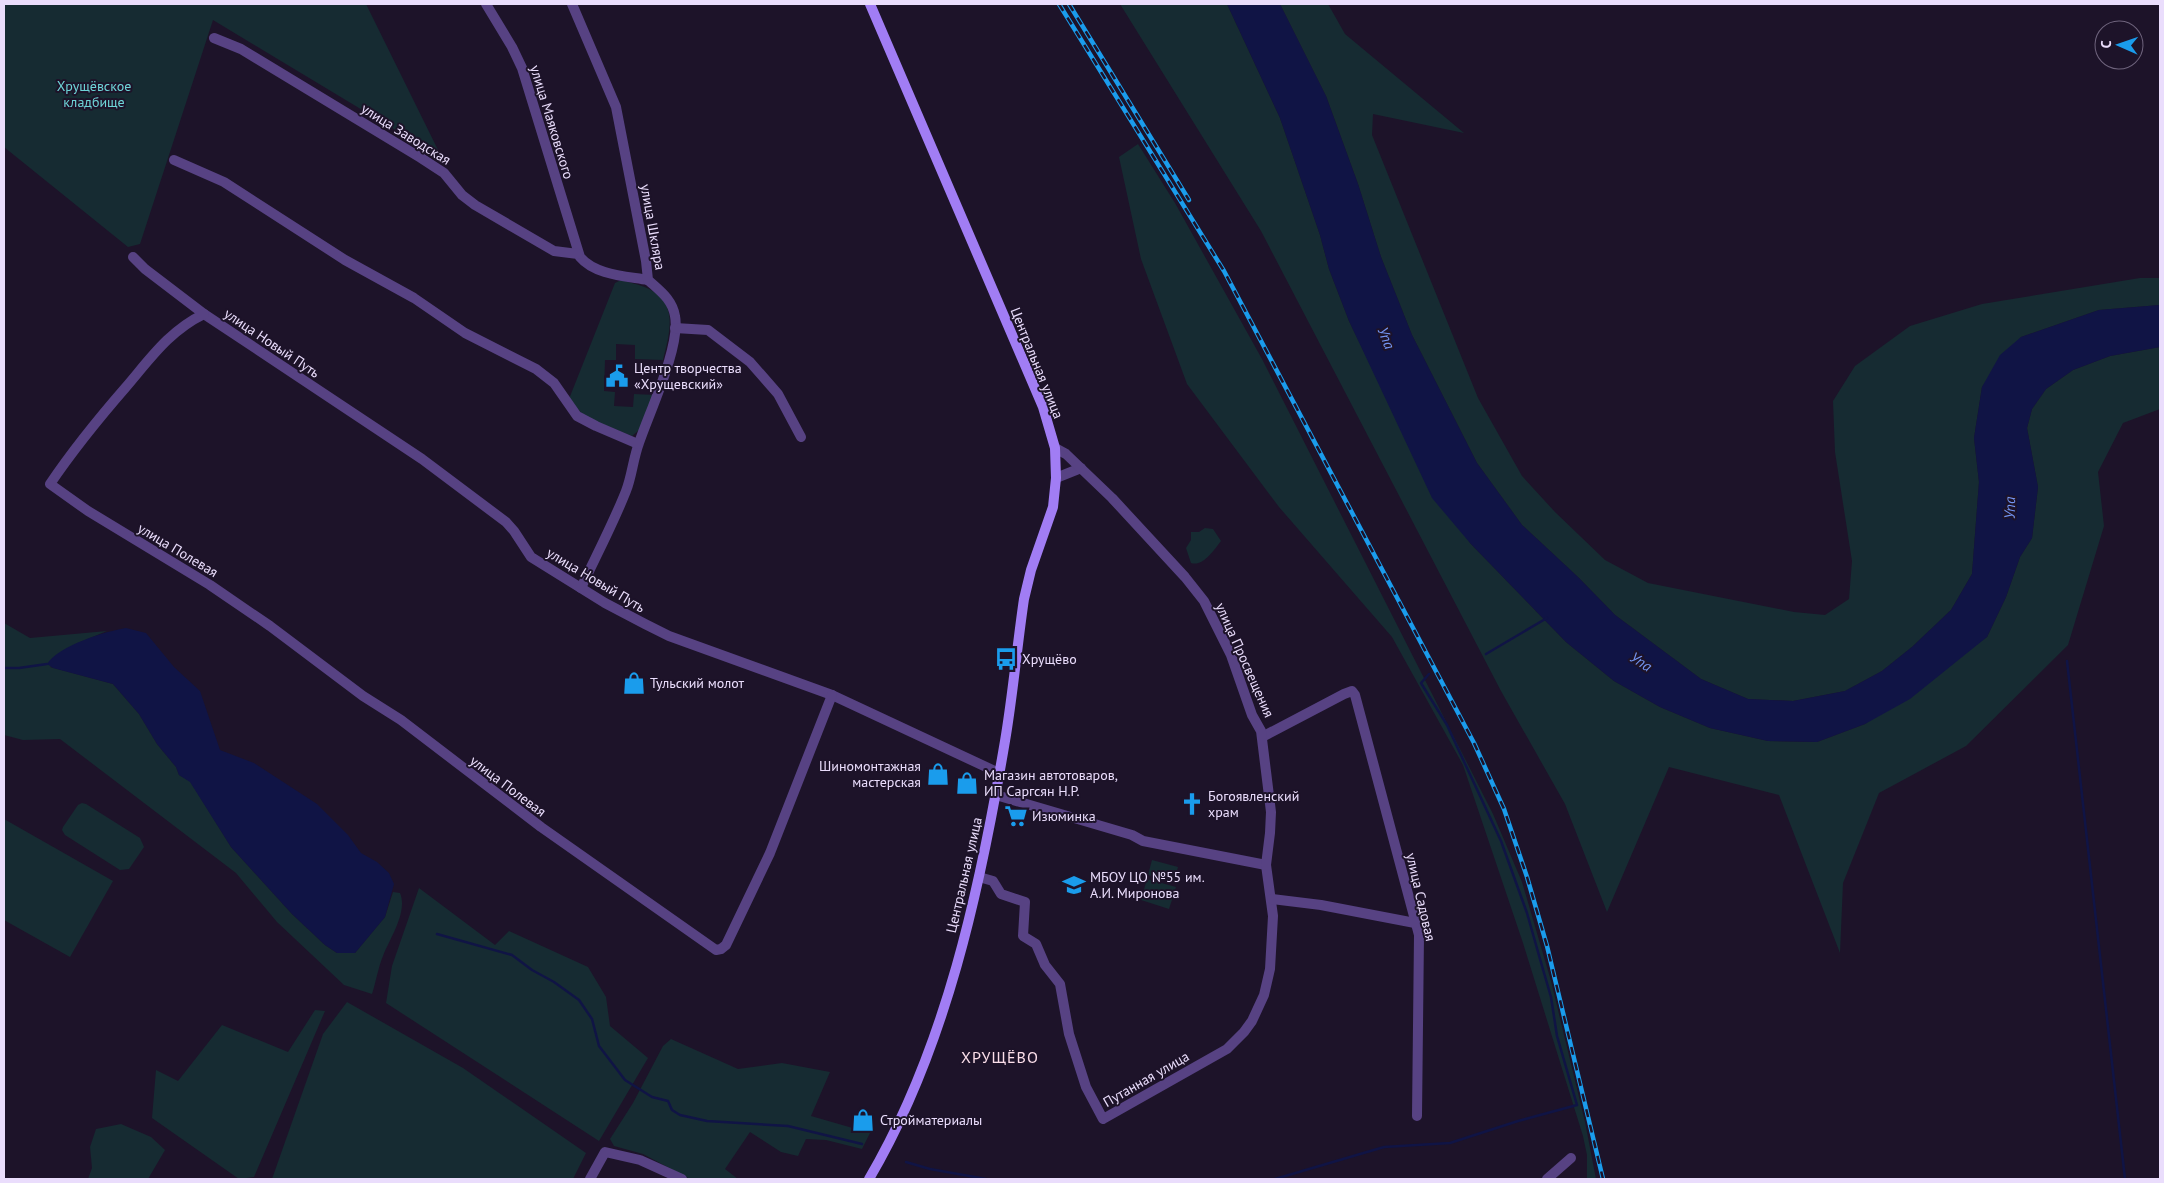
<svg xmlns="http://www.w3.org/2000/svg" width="2164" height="1183" viewBox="0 0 2164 1183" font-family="'PT Sans',sans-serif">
	<rect width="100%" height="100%" fill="#1d1329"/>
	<g fill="#162b32">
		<polygon points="4,4 366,4 442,158 213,20 140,244 128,247 4,147"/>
		<polygon points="1120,4 1227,4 1280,118 1320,235 1329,269 1349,321 1384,393 1470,543 1566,642 1614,681 1660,707 1710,728 1768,741 1817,742 1865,724 1987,637 2006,597 2020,557 2032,538 2038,487 2027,428 2032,409 2046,389 2073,370 2110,356 2160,347 2160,409 2123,423 2098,472 2104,526 2068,645 1966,746 1879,793 1843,883 1840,953 1779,795 1669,767 1607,912 1565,804 1501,691 1261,231"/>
		<polygon points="1280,4 1328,4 1345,34 1464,133 1373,114 1372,135 1478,398 1522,476 1555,512 1605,560 1648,583 1794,612 1825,615 1849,599 1852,561 1835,452 1833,401 1855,366 1910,326 1982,304 2140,278 2160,278 2160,305 2099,310 2021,337 1982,387 1974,438 1979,482 1972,574 1951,610 1912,647 1882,671 1845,691 1793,701 1748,699 1701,679 1615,615 1579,578 1522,525 1477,463 1412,335 1381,257 1358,184 1326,96"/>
		<polygon points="1138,144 1175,203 1262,359 1493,814 1522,882 1551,981 1585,1122 1596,1179 1587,1179 1587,1155 1583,1136 1523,943 1463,765 1392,637 1279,507 1187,384 1141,259 1119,157"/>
		<path d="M621,280C631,283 642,285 651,290C679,305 669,335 663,360L635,359V345L616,344V360H605L604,391L615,392L614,406L633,407L634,394L655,395L639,430L632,436L585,417L569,399L615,283Z"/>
		<path d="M1205,528L1213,529L1221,541C1214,550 1203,567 1191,563L1186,548L1191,540V532H1199Z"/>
		<path d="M4,623L30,638L107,631L78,643L50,667L113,684L139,714L157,744L176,767L179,775L190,781L231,847L292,914L325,945L337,953H355L385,917L393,892L400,893C408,912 390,938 383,956C378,968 376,982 372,994L344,985L277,922L236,873L60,739L23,740L4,735Z"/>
		<polygon points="82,803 86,804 140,838 144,847 129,869 120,870 65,835 62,830 63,827 78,805"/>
		<polygon points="4,819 113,881 70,957 4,920"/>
		<polygon points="1152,860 1178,867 1174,882 1148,875"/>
		<polygon points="1147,879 1176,887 1169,909 1141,900"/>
		<polygon points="419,888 495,945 509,931 588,967 606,997 610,1026 648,1058 599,1141 386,1003 392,966"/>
		<polygon points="347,1002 463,1068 586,1153 573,1179 272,1179 323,1034"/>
		<polygon points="315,1010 325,1011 254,1177 239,1179 152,1118 156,1070 178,1081 222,1025 288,1052"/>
		<polygon points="671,1039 738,1069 782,1063 830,1072 811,1116 870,1133 862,1149 826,1140 806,1139 798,1156 781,1152 750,1132 725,1169 738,1179 690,1179 643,1154 614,1146 610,1139 633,1103 663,1046"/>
		<polygon points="121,1124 151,1137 165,1150 148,1179 88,1179 92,1168 90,1147 96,1129"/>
	</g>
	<g fill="#101445">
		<polygon points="1227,4 1280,4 1326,96 1358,184 1381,257 1412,335 1477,463 1522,525 1579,578 1615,615 1701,679 1748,699 1793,701 1845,691 1882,671 1912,647 1951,610 1972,574 1979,482 1974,438 1982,387 2000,355 2021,337 2099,310 2160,305 2160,347 2110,356 2073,370 2046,389 2032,409 2027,428 2038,487 2032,538 2020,557 2006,597 1987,637 1910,699 1865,724 1817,742 1768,741 1710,728 1660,707 1614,681 1566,642 1470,543 1432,498 1349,321 1329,269 1320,235 1280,118"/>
		<path d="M126,628L146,633L174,667L200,691L220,750L254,763L317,804L348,835L361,853L377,862L389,873L394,884L385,917L355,953H337L325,945L292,914L231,847L190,782L179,775L176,767L157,744L139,714L113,684L53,668L47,664C58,646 106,631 126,628Z"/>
	</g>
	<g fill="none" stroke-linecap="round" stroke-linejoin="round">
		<g stroke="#101445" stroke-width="2.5">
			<polyline points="1486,654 1547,618"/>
			<polyline points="2067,661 2125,1179"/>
			<polyline points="4,668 19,668 47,664"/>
			<polyline points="437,934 512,955 532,970 554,982 579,1000 592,1019 599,1046 625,1080 652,1097 668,1101 672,1110 680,1115 707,1121 788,1126 862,1144"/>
			<polyline points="906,1162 930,1169 986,1179"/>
			<polyline points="1275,1179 1384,1147 1450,1143 1518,1121 1577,1105 1557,1036 1551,997 1540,959 1527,913 1501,841 1447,725 1421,683 1429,674"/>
		</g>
		<g stroke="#574283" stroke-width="10">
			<path d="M486,4L512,47L522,68L580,257C595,275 626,276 648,280"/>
			<path d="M572,4L616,107L646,261L648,280C660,291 672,299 675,316C681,346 649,413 639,443C633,459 632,476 626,491C613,524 596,556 581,588"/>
			<polyline points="214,38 241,49 421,158 444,173 462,195 475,205 554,251 578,254"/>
			<polyline points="174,160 224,182 345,260 414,298 465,333 536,369 554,383 577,416 596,426 638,444"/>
			<polyline points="133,257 145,269 204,314 422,459 506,522 514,531 531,557 605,603 645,624 669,636 832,695 999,773"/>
			<path d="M204,314C169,331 150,359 126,387C99,418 73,450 50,484L88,511L210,585L270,626L363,696L401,720L541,827L716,950L721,949L726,945L770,853L832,695"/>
			<polyline points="675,328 708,330 750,362 778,394 801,437"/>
			<polyline points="1056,478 1081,468"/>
			<polyline points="1262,737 1344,694 1352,691 1355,695 1419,935 1417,1116"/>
			<polyline points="996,795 1132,835 1143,841 1266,865"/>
			<polyline points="979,877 993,881 1001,894 1025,902 1023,936 1036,944 1045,965 1060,984 1069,1034 1086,1087 1103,1119 1227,1049 1244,1032 1252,1021 1264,995 1270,969 1273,916 1266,865 1270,833 1271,812 1261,731 1252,715 1231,655 1204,601 1185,577 1112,498 1066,454 1055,448"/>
			<polyline points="1272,899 1321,905 1415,923"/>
			<polyline points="590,1179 605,1152 640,1160 682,1179"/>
			<polyline points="1547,1179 1571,1158"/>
		</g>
		<path stroke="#a17df4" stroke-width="10" d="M869,1179C946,1048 980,889 1005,741C1013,694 1017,646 1024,599L1031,570L1053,507L1056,478L1055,448L1043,407L870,4"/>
		<defs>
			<g id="rail">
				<polyline points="1059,4 1224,271 1474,743 1504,809 1527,877 1547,946 1603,1179"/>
				<polyline points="1069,4 1189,200"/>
			</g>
		</defs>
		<use href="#rail" stroke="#1a9cec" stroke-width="4.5"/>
		<use href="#rail" stroke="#1d1329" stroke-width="2.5" stroke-dasharray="8" stroke-linecap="butt"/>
	</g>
	<defs>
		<symbol id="civic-bare" viewBox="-9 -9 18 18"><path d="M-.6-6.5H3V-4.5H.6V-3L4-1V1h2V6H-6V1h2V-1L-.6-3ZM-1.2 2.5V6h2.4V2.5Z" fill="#1a9cec" stroke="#1d1329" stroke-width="2.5" paint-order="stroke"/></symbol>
		<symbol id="bus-bare" viewBox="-9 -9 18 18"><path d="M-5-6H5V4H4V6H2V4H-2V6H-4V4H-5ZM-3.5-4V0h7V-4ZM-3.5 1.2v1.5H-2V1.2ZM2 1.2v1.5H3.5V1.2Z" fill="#1a9cec" stroke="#1d1329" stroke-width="2.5" paint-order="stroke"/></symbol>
		<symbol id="shop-bare" viewBox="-9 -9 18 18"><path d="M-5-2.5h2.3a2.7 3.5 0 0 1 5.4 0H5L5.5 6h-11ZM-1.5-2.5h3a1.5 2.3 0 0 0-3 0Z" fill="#1a9cec" stroke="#1d1329" stroke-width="2.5" paint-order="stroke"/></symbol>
		<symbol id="church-bare" viewBox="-9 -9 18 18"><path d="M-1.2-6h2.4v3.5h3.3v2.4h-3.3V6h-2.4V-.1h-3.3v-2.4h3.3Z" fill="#1a9cec" stroke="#1d1329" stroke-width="2.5" paint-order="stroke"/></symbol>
		<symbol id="supermarket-bare" viewBox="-9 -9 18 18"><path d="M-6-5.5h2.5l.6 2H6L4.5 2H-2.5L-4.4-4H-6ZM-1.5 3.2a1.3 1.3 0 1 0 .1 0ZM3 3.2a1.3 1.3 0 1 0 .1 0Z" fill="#1a9cec" stroke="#1d1329" stroke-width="2.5" paint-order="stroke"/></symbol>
		<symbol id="school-bare" viewBox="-9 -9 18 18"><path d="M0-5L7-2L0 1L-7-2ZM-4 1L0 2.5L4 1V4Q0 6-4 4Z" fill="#1a9cec" stroke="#1d1329" stroke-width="2.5" paint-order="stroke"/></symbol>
	</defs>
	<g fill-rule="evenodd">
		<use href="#civic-bare" x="601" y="360" width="32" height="32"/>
		<use href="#bus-bare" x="990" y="643" width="32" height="32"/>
		<use href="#shop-bare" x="618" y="667" width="32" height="32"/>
		<use href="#shop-bare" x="922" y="758" width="32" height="32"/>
		<use href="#shop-bare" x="951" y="767" width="32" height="32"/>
		<use href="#church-bare" x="1176" y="788" width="32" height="32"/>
		<use href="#supermarket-bare" x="1000" y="800" width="32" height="32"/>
		<use href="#school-bare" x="1058" y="869" width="32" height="32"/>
		<use href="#shop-bare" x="847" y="1104" width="32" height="32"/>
	</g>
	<g text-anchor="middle" stroke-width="4" stroke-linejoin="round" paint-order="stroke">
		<g font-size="14" fill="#6ed4d7" stroke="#1d1329">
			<text x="94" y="91">Хрущёвское<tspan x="94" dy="16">кладбище</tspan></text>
		</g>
		<g font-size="14" fill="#eaddfc" stroke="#1d1329">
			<text transform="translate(552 122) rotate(73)" y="5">улица Маяковского</text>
			<text transform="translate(406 134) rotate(32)" y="5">улица Заводская</text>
			<text transform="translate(653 227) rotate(80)" y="5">улица Шкляра</text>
			<text transform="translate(272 343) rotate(34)" y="5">улица Новый Путь</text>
			<text transform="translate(1037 363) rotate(68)" y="5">Центральная улица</text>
			<text transform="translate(178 550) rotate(31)" y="5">улица Полевая</text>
			<text transform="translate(596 580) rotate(31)" y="5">улица Новый Путь</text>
			<text transform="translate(1245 660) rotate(66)" y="5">улица Просвещения</text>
			<text transform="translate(508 786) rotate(37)" y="5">улица Полевая</text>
			<text transform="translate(964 875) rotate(-77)" y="5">Центральная улица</text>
			<text transform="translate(1421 897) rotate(77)" y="5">улица Садовая</text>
			<text transform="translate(1146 1079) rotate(-30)" y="5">Путанная улица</text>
		</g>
		<g font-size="14" fill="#eaddfc" stroke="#1d1329" text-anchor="start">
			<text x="634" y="373">Центр творчества<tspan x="634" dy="16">«Хрущевский»</tspan></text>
			<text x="1022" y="664">Хрущёво</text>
			<text x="650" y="688">Тульский молот</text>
			<text x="921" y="771" text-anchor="end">Шиномонтажная<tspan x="921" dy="16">мастерская</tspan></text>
			<text x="984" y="780">Магазин автотоваров,<tspan x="984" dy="16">ИП Саргсян Н.Р.</tspan></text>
			<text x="1208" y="801">Богоявленский<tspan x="1208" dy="16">храм</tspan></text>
			<text x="1032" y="821">Изюминка</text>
			<text x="1090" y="882">МБОУ ЦО №55 им.<tspan x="1090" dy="16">А.И. Миронова</tspan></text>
			<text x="880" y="1125">Стройматериалы</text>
		</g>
		<g font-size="15" font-style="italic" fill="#7495f3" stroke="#1d1329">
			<text transform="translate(1386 338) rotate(68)" y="5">Упа</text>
			<text transform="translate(2010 508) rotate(-89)" y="5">Упа</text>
			<text transform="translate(1641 662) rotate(33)" y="5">Упа</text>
		</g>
		<g font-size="16" letter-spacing="1" fill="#fcdfea" stroke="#1d1329">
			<text x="1000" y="1063">ХРУЩЁВО</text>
		</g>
	</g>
	<rect width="2164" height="1183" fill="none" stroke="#eaddfc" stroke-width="10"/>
	<g transform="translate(2119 45) rotate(272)"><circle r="24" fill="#1d1329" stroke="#6f647d"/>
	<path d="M0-4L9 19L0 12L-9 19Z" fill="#1a9cec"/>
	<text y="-8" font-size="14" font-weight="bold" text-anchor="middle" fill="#eaddfc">С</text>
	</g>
</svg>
